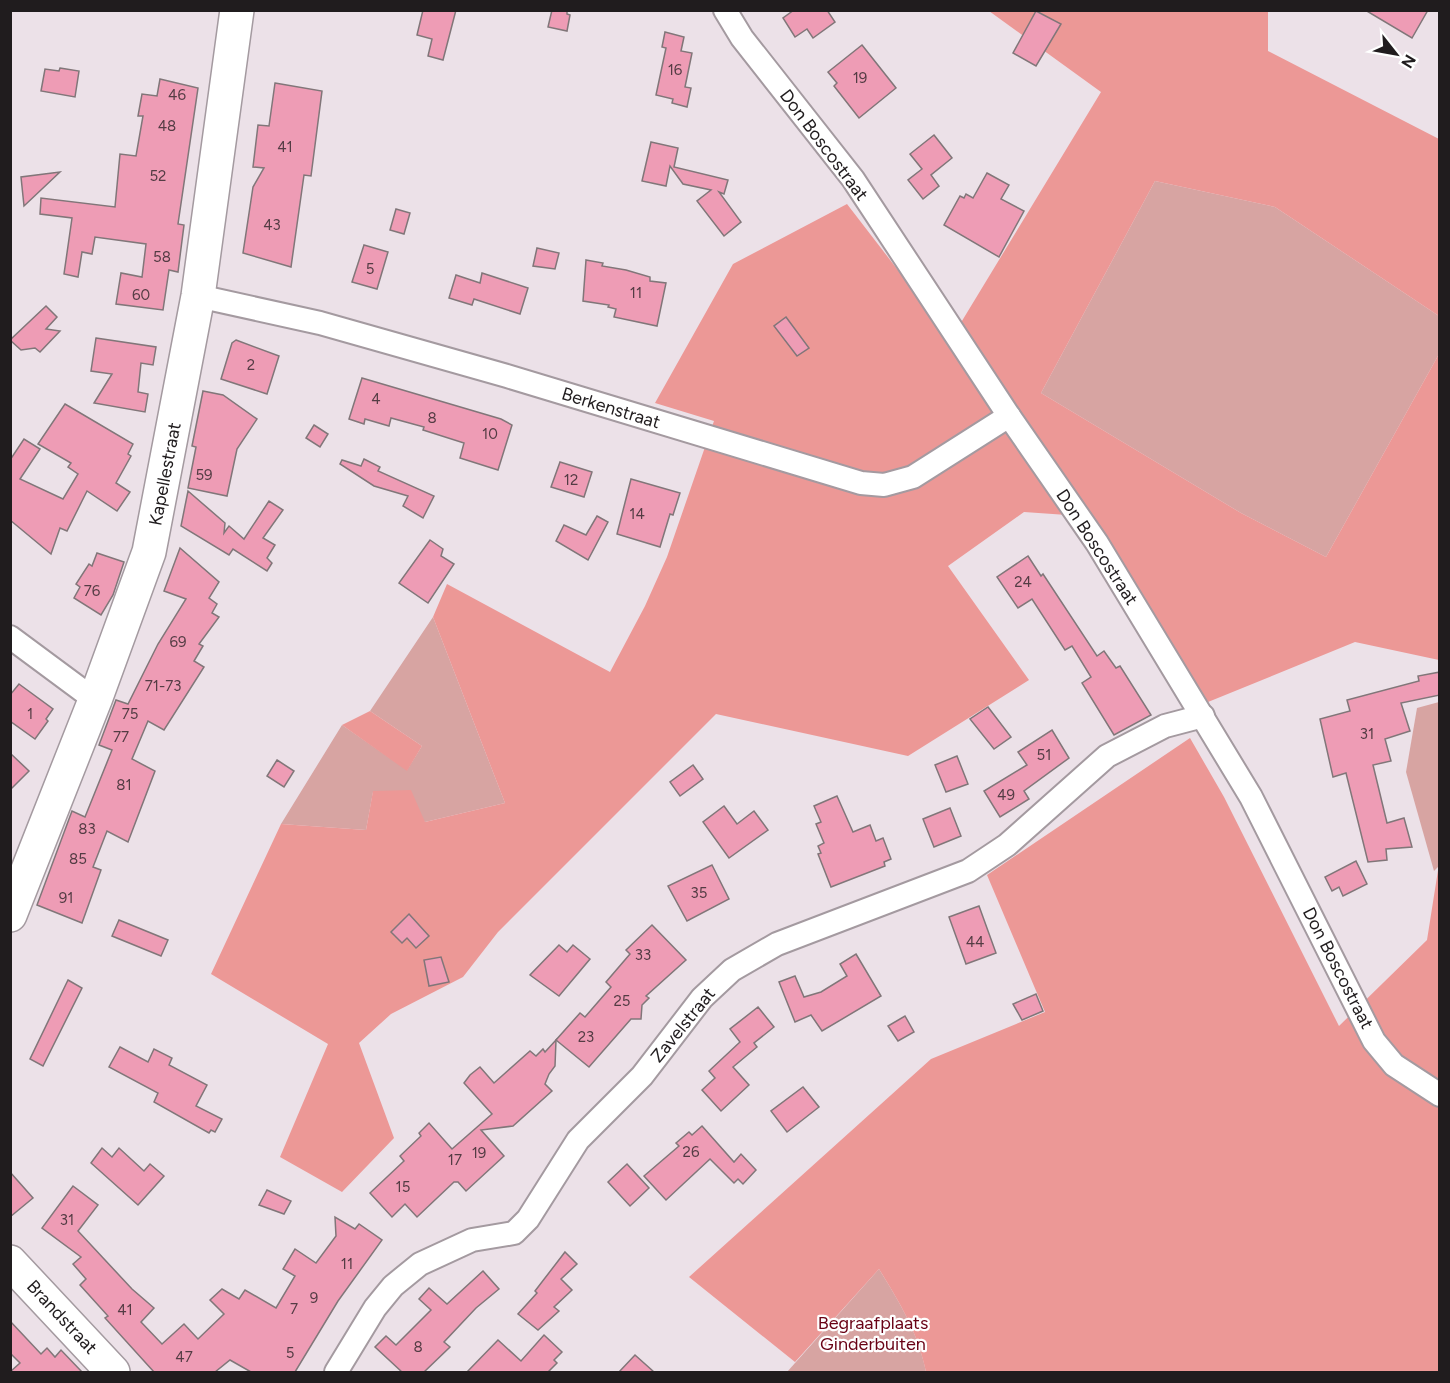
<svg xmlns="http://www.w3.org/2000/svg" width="1450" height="1383" viewBox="0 0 1450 1383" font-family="Figtree,sans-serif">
	<rect width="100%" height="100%" fill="#ece1e8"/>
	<g fill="#d7a4a2">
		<polygon points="1155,181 1275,207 1439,316 1439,354 1326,557 1241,513 1041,393"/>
		<polygon points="433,617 505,803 425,822 373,792 366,830 281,824 342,725 407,770 422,746 370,711"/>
		<polygon points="1439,702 1440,865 1434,871 1406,772 1417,708"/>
		<path d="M879,1269C900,1303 918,1333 926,1372H787Z"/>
	</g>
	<g fill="#ec9896">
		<polygon points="989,11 1268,11 1268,51 1439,139 1439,316 1275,207 1155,181 1041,393 1241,513 1326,557 1439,354 1439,660 1355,642 1208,702 1085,508 1067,515 1024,512 948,566 1029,680 908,756 716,714 498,932 463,977 391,1014 359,1043 394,1138 342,1192 280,1157 328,1044 211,974 281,824 366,830 373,791 411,790 425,822 505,803 433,617 447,584 610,672 645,606 667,557 714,421 655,403 733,264 847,204 951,339 1101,92"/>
		<polygon points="370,711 422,746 407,771 342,725"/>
		<path d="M1190,738L1224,797L1339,1026L1427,940L1439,864V1372H926C918,1333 900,1303 879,1269L795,1362L689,1277L931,1059L1045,1012L987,875Z"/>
	</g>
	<g fill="#ee9cb5" stroke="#817679" stroke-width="1.5">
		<polygon points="423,10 456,10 443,60 428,56 432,39 417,35"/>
		<polygon points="552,10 567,10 567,14 570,15 567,31 548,27"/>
		<polygon points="794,10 827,10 835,22 813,38 807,29 795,37 783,18"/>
		<polygon points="1365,10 1428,10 1412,38"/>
		<polygon points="1036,11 1061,24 1036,66 1013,53"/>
		<polygon points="665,32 684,37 681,51 692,53 685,87 691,88 687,107 672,103 673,99 656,95 666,48 662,47"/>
		<polygon points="862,45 896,88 859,118 834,86 837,83 828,72"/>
		<polygon points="60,68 79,71 75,97 41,91 45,69 59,71"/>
		<polygon points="160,79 198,88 178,224 184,225 178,272 169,270 163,310 116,304 121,273 142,277 146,244 95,237 92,254 82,252 78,277 64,274 72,218 40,214 41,198 115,207 120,154 136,156 143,116 138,116 142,94 157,96"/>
		<polygon points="275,83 322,91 311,176 304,175 291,267 243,253 253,187 264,168 253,167 258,125 269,126"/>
		<polygon points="934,135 952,158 931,175 939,186 923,199 908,180 922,169 910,154"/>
		<polygon points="651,142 678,148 674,167 728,180 724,194 719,192 741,222 724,236 697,201 711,190 683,184 670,166 666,186 642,181"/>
		<polygon points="60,172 24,206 21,177"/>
		<polygon points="987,173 1009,185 1001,199 1024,211 999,257 944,225 960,196 964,198 966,194 973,198"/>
		<polygon points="396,209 410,213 404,234 390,230"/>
		<polygon points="364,245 388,252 377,289 352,282"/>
		<polygon points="537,248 559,253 555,269 533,266"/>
		<polygon points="586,260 603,263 602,266 626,270 650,277 650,281 666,283 657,326 614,317 616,309 608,307 609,305 583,301"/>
		<polygon points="482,273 528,288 520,314 474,299 472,305 449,298 456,275 480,283"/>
		<polygon points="46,306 57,317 46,329 60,331 40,352 35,348 21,350 10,340"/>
		<polygon points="786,317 809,348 797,356 774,326"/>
		<polygon points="96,338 156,347 153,365 141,363 138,392 148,394 145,412 94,403 112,374 91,371"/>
		<polygon points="236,340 279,356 267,394 221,379 232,343"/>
		<polygon points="362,378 501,419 512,425 498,470 460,458 464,443 423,430 424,427 391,418 389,426 365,419 364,424 349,419"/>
		<polygon points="203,391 223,395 257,419 237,449 227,496 188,488 196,447 192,446"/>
		<polygon points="65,404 133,444 128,454 131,456 116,483 130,492 117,511 87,491 67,531 60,528 51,554 10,520 10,460 24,439 40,449 20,479 63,499 78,474 68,467 71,463 38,444"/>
		<polygon points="314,425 328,434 320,447 306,438"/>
		<polygon points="364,459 380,467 378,471 434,496 423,518 403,506 408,496 374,486 340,464 342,460 361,466"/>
		<polygon points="560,462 592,472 584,497 551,487"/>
		<polygon points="631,479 680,493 673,515 670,514 660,547 617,534"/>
		<polygon points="188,491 225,523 224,533 229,526 244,539 269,501 283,510 263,538 275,545 267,558 272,563 267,571 233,549 229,555 181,526"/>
		<polygon points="597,516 608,522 588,560 556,541 564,525 586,535"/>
		<polygon points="430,540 443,549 441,556 454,564 428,603 399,583"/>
		<polygon points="180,548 219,582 209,598 217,604 212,613 219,617 199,644 203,646 194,661 204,667 164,730 148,721 132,759 155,771 128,842 107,831 93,867 101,870 82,923 37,905 72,811 85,817 112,750 99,745 116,700 128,704 158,644 186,599 164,591"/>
		<polygon points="97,553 124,562 113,595 101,615 74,598 80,587 76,584 89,564 92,566"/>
		<polygon points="1028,556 1041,576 1043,574 1097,656 1104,651 1116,668 1120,666 1151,715 1114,735 1082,683 1091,677 1072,646 1065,650 1032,599 1018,608 997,577"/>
		<polygon points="1440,672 1440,695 1401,703 1410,731 1385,739 1391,761 1373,765 1387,823 1404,818 1412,847 1386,849 1387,860 1368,862 1346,773 1333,777 1320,719 1350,711 1347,700 1419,681 1418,676"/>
		<polygon points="19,684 53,709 46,719 48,721 35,739 10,721 10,695"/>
		<polygon points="988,707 1011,737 994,749 970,719"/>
		<polygon points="1052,730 1069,758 1024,791 1029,799 1000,817 984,791 1027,765 1018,752"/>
		<polygon points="10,753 29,771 10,790"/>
		<polygon points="957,756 968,784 946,792 935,765"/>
		<polygon points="277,760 294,771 284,787 267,776"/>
		<polygon points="693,765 703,779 680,796 670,782"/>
		<polygon points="837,796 853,832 870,825 876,841 883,838 891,859 884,862 885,866 831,887 818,854 821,853 818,846 824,843 816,824 821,822 814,806"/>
		<polygon points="724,806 737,824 754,811 768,830 729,858 703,822"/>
		<polygon points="950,808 961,836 934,847 923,819"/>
		<polygon points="1356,861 1367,884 1343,896 1339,887 1332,891 1325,877"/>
		<polygon points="712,865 729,899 687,921 668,886"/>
		<polygon points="979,906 996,953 966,964 949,917"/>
		<polygon points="409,914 429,936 416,948 407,938 402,943 391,932"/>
		<polygon points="119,920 168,940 161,956 112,936"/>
		<polygon points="652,925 686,960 646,996 649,998 642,1005 641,1019 631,1019 589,1067 556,1040 580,1013 585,1017 611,987 606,982 630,954 626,950"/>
		<polygon points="559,945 567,952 573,945 590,959 559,996 530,975"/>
		<polygon points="856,954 881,996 822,1031 811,1015 795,1022 779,982 795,976 804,997 821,992 847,976 840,964"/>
		<polygon points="441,957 449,982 429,986 424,960"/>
		<polygon points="68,980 82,988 43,1066 30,1059"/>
		<polygon points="1036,994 1043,1011 1022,1020 1013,1004"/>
		<polygon points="758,1007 774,1027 754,1043 757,1047 733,1067 749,1085 721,1111 702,1090 715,1078 709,1071 740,1042 730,1029"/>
		<polygon points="905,1016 914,1032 898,1041 888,1026"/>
		<polygon points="556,1040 555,1066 549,1074 545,1084 552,1091 513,1126 481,1130 504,1156 466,1191 458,1182 454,1182 417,1217 405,1204 392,1217 370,1193 404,1161 400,1156 421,1136 419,1133 429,1123 452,1149 492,1114 464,1083 470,1075 480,1067 494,1083 530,1051 536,1056 543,1049 545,1052"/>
		<polygon points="120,1047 148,1062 154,1049 172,1058 169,1065 207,1085 196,1106 222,1119 215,1132 211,1130 209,1133 154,1102 158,1093 109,1067"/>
		<polygon points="803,1087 819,1107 787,1132 771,1111"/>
		<polygon points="702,1126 734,1162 741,1154 756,1170 743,1184 738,1179 734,1183 710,1159 666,1200 644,1176 679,1146 676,1143 689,1132 692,1135"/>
		<polygon points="102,1148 112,1157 119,1148 144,1171 150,1164 164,1176 138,1205 91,1163"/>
		<polygon points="627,1164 649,1188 630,1206 608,1182"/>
		<polygon points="10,1172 33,1198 10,1217"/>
		<polygon points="73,1186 98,1205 78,1231 132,1289 154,1308 141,1322 162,1344 184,1324 198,1339 224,1314 210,1300 222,1289 239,1299 245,1290 276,1308 295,1276 283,1269 295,1249 316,1263 336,1236 335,1217 355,1229 359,1224 382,1240 338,1301 295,1372 251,1372 230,1360 215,1372 154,1372 105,1318 108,1316 80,1285 86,1279 73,1264 81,1257 42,1228"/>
		<polygon points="267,1190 291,1201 284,1214 259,1205"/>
		<polygon points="565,1252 577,1264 561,1279 572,1290 554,1307 559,1311 538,1330 518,1314 537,1293 535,1291"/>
		<polygon points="483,1271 499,1289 476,1308 444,1342 450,1347 424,1372 402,1372 375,1347 386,1336 396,1345 431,1310 419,1299 429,1288 447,1304"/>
		<polygon points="10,1321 41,1354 47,1348 55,1357 61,1350 82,1372 10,1372 20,1363 10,1353"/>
		<polygon points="544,1335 562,1352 554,1360 557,1363 548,1372 467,1372 498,1340 521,1361"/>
		<polygon points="635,1355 654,1372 619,1372"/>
	</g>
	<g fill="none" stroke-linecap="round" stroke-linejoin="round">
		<defs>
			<g id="street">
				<polyline points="725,10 742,38 853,179 1009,416 1097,543 1251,797 1374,1041 1394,1065 1440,1095"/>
				<polyline points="198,296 320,323 507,376 861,483 884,485 913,477 1009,416"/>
				<polyline points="10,637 95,700"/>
				<polyline points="336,1372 375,1308 393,1286 420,1264 472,1240 514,1233 528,1219 578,1140 642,1076 702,998 732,970 777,944 968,871 1007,845 1107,756 1165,726 1203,716"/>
			</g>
			<g id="secondary">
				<polyline points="10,915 95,700 149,552 198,296 237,10"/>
				<polyline points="10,1262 113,1372"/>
			</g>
		</defs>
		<use href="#street" stroke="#a49aa0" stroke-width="26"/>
		<use href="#secondary" stroke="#a49aa0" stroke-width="36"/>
		<use href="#street" stroke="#fff" stroke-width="22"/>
		<use href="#secondary" stroke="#fff" stroke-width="33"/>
	</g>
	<g text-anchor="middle" stroke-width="4.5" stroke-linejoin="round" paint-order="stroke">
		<g font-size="15" fill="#543c44">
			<text x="675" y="75">16</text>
			<text x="860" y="83">19</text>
			<text x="177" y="100">46</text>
			<text x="167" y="131">48</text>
			<text x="285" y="152">41</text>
			<text x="158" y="181">52</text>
			<text x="272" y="230">43</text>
			<text x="162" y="262">58</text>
			<text x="370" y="274">5</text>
			<text x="636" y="298">11</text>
			<text x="141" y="300">60</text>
			<text x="251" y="370">2</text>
			<text x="376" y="404">4</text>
			<text x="432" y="423">8</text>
			<text x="490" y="439">10</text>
			<text x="204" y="480">59</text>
			<text x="571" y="485">12</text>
			<text x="637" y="519">14</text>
			<text x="1023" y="587">24</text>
			<text x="92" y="596">76</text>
			<text x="178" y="647">69</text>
			<text x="163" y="691">71-73</text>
			<text x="30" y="719">1</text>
			<text x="130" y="719">75</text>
			<text x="1367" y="739">31</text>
			<text x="121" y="742">77</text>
			<text x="1044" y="760">51</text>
			<text x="124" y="790">81</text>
			<text x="1006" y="800">49</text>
			<text x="87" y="834">83</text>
			<text x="78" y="864">85</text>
			<text x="699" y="898">35</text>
			<text x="66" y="903">91</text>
			<text x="975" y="947">44</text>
			<text x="643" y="960">33</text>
			<text x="622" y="1006">25</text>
			<text x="586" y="1042">23</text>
			<text x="691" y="1157">26</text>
			<text x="479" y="1158">19</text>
			<text x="455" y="1165">17</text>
			<text x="403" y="1192">15</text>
			<text x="67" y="1225">31</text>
			<text x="347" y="1269">11</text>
			<text x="314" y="1303">9</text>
			<text x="294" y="1314">7</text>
			<text x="125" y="1315">41</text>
			<text x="418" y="1352">8</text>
			<text x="290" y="1358">5</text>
			<text x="184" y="1362">47</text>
		</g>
		<g font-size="18" fill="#201c1e" stroke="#fff">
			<text transform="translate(824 145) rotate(53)" y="6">Don Boscostraat</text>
			<text transform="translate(611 408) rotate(17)" y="6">Berkenstraat</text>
			<text transform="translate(165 474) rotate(-79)" y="6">Kapellestraat</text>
			<text transform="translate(1097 547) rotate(57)" y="6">Don Boscostraat</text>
			<text transform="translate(1338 968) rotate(63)" y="6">Don Boscostraat</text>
			<text transform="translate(683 1025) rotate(-51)" y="6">Zavelstraat</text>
			<text transform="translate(62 1317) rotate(47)" y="6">Brandstraat</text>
		</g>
		<g font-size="18" fill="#690215" stroke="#fff">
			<text x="873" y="1329">Begraafplaats<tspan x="873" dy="21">Ginderbuiten</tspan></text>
		</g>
	</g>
	<rect width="1450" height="1383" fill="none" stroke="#201c1e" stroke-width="24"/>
	<g transform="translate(1396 54) rotate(121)" stroke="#ffffff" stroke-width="4.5" paint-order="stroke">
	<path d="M0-4.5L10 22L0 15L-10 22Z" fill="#201c1e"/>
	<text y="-9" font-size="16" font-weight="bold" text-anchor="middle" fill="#201c1e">N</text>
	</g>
</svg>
